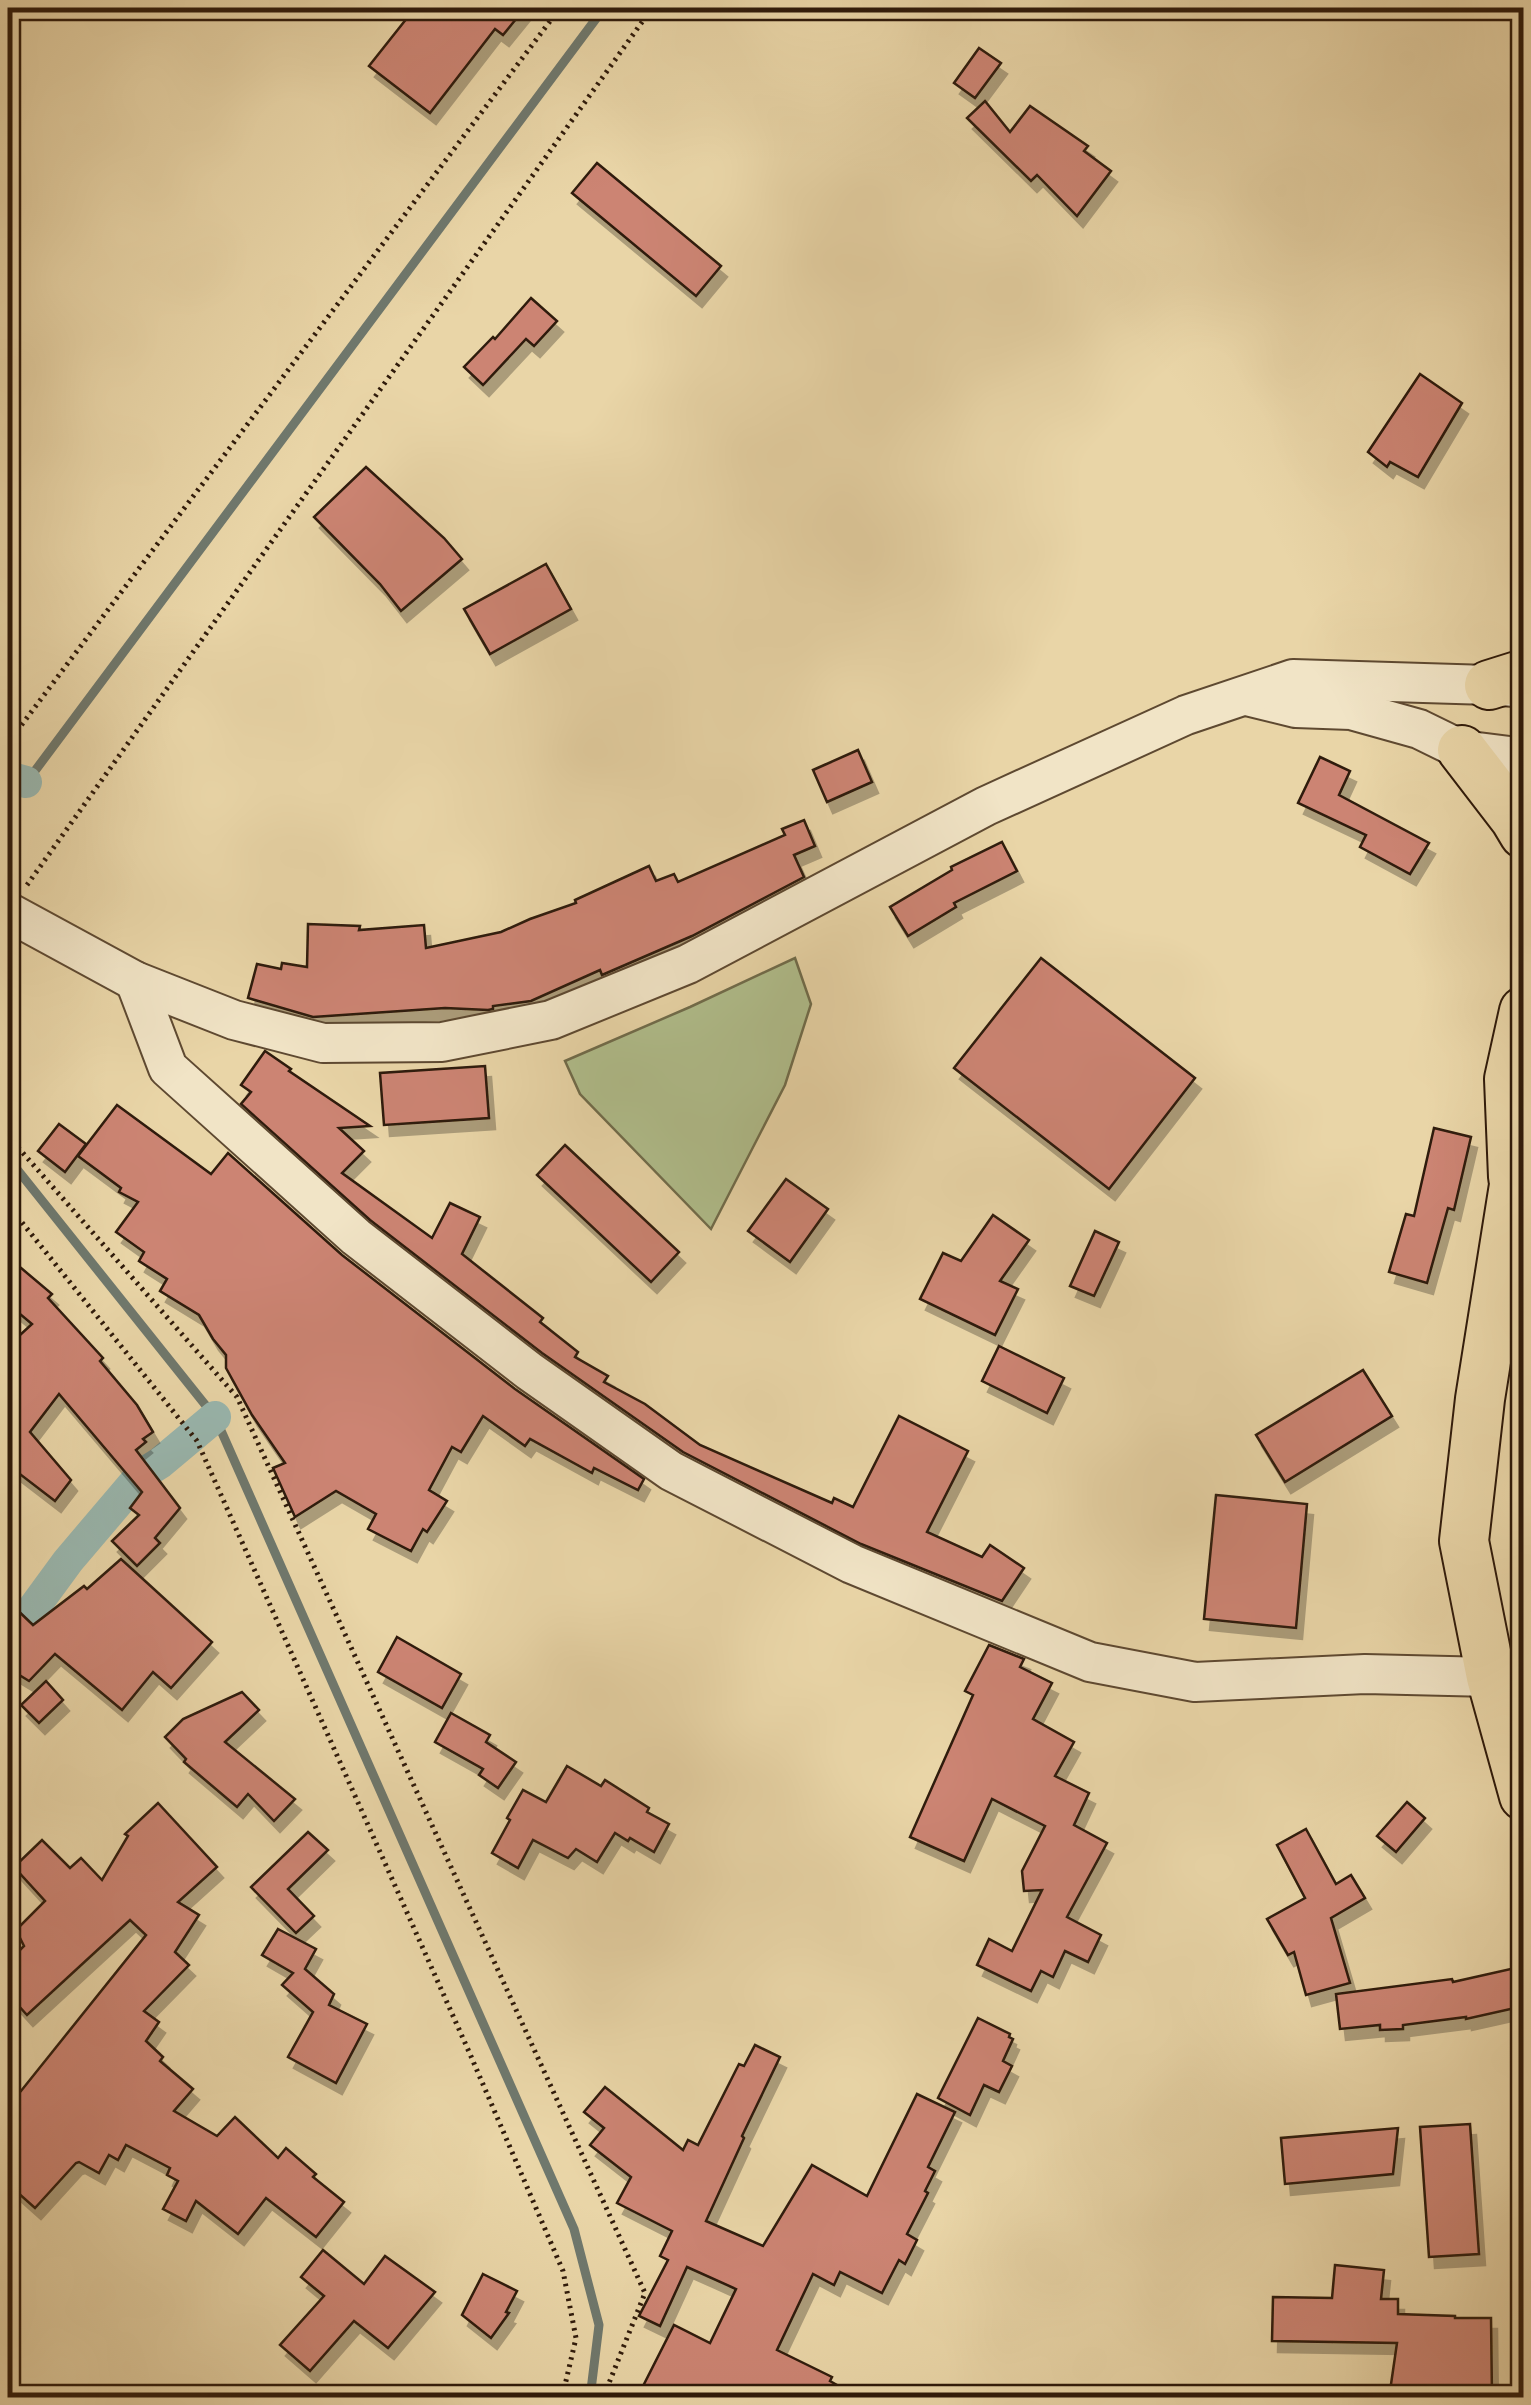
<svg xmlns="http://www.w3.org/2000/svg" width="1531" height="2405" viewBox="0 0 1531 2405" font-family="'IM FELL French Canon',serif">
	<defs>
		<filter id="shadow"><feDropShadow dx="6" dy="11" stdDeviation="0" flood-color="#0004"/></filter>
	</defs>
	<rect width="100%" height="100%" fill="#e9d5a7"/>
	<filter id="stains"><feTurbulence type="fractalNoise" baseFrequency=".002" numOctaves="4"/><feColorMatrix values="0 0 0 0 .2 0 0 0 0 .09 0 0 0 0 .02 0 0 0 .5 -.17"/></filter>
	<radialGradient id="worn" r=".72"><stop offset=".6" stop-color="#630" stop-opacity="0"/><stop offset="1" stop-color="#630" stop-opacity=".3"/></radialGradient>
	<polygon fill="#b0be8c" stroke="#706c4b" stroke-width="2.5" points="795,958 811,1004 785,1085 711,1229 580,1094 565,1061 690,1007"/>
	<g fill="none" stroke-linecap="round" stroke-linejoin="round">
		<g stroke="#6f786d" stroke-width="9">
			<polyline points="8,807 604,8"/>
			<polyline points="8,1158 215,1417 574,2229 599,2325 590,2398"/>
		</g>
		<g stroke="#99b7af" stroke-width="32">
			<polyline points="8,777 26,782"/>
			<polyline points="8,1643 68,1561 141,1475 160,1463 215,1417"/>
		</g>
	</g>
	<g fill="#cc8473" stroke="#2f1a0a" stroke-width="2.5" filter="url(#shadow)">
		<polygon points="415,8 525,8 503,35 495,29 430,113 369,66"/>
		<polygon points="979,48 1001,63 975,98 954,83"/>
		<polygon points="985,101 1010,132 1030,106 1088,146 1084,151 1111,171 1077,216 1037,175 1031,181 967,118"/>
		<polygon points="597,163 721,266 696,296 572,193"/>
		<polygon points="531,298 557,321 534,346 526,339 483,385 464,367 493,337 495,339"/>
		<polygon points="1420,374 1462,403 1418,477 1390,462 1387,467 1368,452"/>
		<polygon points="366,467 444,538 462,559 401,611 380,584 314,517"/>
		<polygon points="546,564 571,609 490,654 464,609"/>
		<polygon points="858,750 872,782 827,802 813,770"/>
		<polygon points="1320,757 1350,771 1339,795 1429,843 1410,874 1360,847 1366,835 1298,803"/>
		<polygon points="804,820 815,846 794,855 804,877 692,936 602,975 600,970 531,1001 493,1006 493,1009 488,1010 445,1008 313,1017 248,998 257,964 281,969 282,963 307,967 308,924 360,926 359,930 424,925 426,948 501,932 530,919 576,903 575,900 649,866 656,881 674,874 678,882 785,835 782,829"/>
		<polygon points="1002,842 1017,871 954,903 956,907 908,936 890,907 952,870 951,867"/>
		<polygon points="1041,958 1195,1078 1109,1189 954,1068"/>
		<polygon points="265,1051 291,1069 289,1071 370,1126 339,1128 364,1151 342,1173 432,1238 450,1203 480,1217 462,1254 543,1318 540,1322 578,1352 575,1357 608,1376 604,1382 645,1404 700,1445 832,1503 834,1498 853,1507 899,1416 968,1451 927,1532 982,1557 990,1545 1024,1568 1002,1601 861,1544 683,1452 542,1353 370,1220 241,1104 251,1092 241,1085"/>
		<polygon points="485,1066 489,1118 384,1125 380,1073"/>
		<polygon points="117,1105 211,1174 228,1153 342,1255 515,1389 644,1479 638,1490 594,1468 592,1473 530,1439 525,1446 483,1416 461,1452 452,1447 429,1490 447,1501 427,1532 423,1529 411,1551 368,1529 376,1514 336,1491 295,1517 273,1468 285,1463 252,1415 226,1368 226,1355 213,1339 199,1315 160,1291 167,1279 139,1261 144,1252 116,1232 138,1202 119,1192 121,1188 78,1156"/>
		<polygon points="59,1124 86,1144 65,1172 38,1151"/>
		<polygon points="1434,1128 1471,1137 1454,1210 1448,1208 1427,1283 1389,1272 1406,1214 1414,1216"/>
		<polygon points="565,1145 679,1252 651,1282 537,1175"/>
		<polygon points="786,1179 828,1209 790,1262 748,1231"/>
		<polygon points="993,1215 1029,1240 1000,1281 1018,1289 995,1335 920,1299 943,1253 961,1261"/>
		<polygon points="1095,1231 1119,1242 1094,1296 1070,1286"/>
		<polygon points="8,1257 52,1294 48,1298 103,1358 100,1361 137,1405 153,1432 143,1439 146,1442 136,1450 180,1508 155,1538 160,1543 137,1566 112,1541 139,1515 130,1508 142,1492 59,1394 30,1432 71,1480 55,1501 8,1465 8,1346 32,1324 8,1304"/>
		<polygon points="999,1346 1064,1378 1047,1413 982,1381"/>
		<polygon points="1363,1370 1392,1416 1285,1482 1256,1435"/>
		<polygon points="1216,1495 1307,1504 1296,1628 1204,1619"/>
		<polygon points="121,1559 212,1642 171,1688 153,1672 122,1710 55,1654 29,1681 8,1668 8,1601 33,1625 84,1586 87,1589"/>
		<polygon points="397,1637 461,1674 442,1708 378,1672"/>
		<polygon points="989,1645 1024,1659 1020,1667 1052,1683 1033,1719 1074,1742 1055,1776 1089,1793 1074,1825 1107,1843 1067,1917 1101,1935 1088,1962 1065,1951 1053,1977 1041,1971 1031,1991 977,1965 989,1939 1012,1951 1042,1890 1024,1891 1022,1871 1045,1826 992,1799 964,1861 910,1837 973,1695 965,1691"/>
		<polygon points="46,1681 63,1700 39,1723 21,1705"/>
		<polygon points="242,1692 259,1710 225,1742 295,1799 274,1821 248,1794 237,1807 184,1762 186,1759 165,1737 183,1719"/>
		<polygon points="451,1713 490,1735 486,1742 516,1762 498,1788 479,1775 483,1769 435,1742"/>
		<polygon points="567,1766 601,1786 605,1780 649,1808 647,1812 669,1824 654,1852 630,1838 628,1841 615,1833 597,1862 576,1849 568,1858 533,1840 518,1868 492,1853 510,1820 507,1818 523,1790 546,1802"/>
		<polygon points="1407,1802 1425,1818 1396,1852 1377,1836"/>
		<polygon points="158,1803 217,1867 178,1902 199,1915 175,1952 189,1965 144,2011 159,2022 146,2041 163,2057 160,2061 193,2089 174,2111 217,2136 235,2117 278,2158 286,2148 316,2174 313,2177 344,2202 316,2237 266,2198 238,2234 196,2201 186,2221 163,2209 178,2181 167,2175 170,2168 126,2145 118,2160 109,2155 99,2173 79,2162 76,2163 35,2208 8,2184 8,2084 21,2091 146,1935 130,1920 27,2015 8,1994 8,1962 24,1946 16,1930 45,1901 14,1867 42,1840 70,1868 81,1858 102,1880 128,1836 125,1834"/>
		<polygon points="1306,1829 1336,1884 1351,1875 1365,1898 1331,1918 1350,1983 1306,1995 1294,1952 1288,1955 1267,1919 1305,1898 1277,1845"/>
		<polygon points="308,1832 328,1850 288,1889 314,1916 296,1933 251,1887"/>
		<polygon points="278,1929 316,1949 305,1969 334,1994 329,2005 367,2024 336,2083 288,2057 313,2012 282,1985 293,1973 262,1955"/>
		<polygon points="1524,1966 1524,2006 1466,2019 1466,2017 1403,2025 1403,2029 1380,2030 1380,2025 1340,2029 1336,1994 1452,1979 1453,1982"/>
		<polygon points="978,2018 1010,2034 1009,2037 1013,2039 1003,2061 1012,2066 999,2092 984,2085 970,2115 938,2098"/>
		<polygon points="755,2045 780,2057 742,2136 744,2138 706,2221 763,2246 812,2165 867,2196 917,2094 955,2112 928,2167 935,2171 925,2191 928,2193 907,2234 917,2240 905,2264 899,2260 882,2293 840,2272 834,2285 813,2274 777,2350 832,2377 830,2381 860,2398 637,2398 674,2325 710,2343 736,2289 687,2267 660,2326 639,2316 668,2260 660,2256 672,2231 617,2203 631,2177 590,2145 604,2128 584,2112 605,2087 683,2150 688,2140 698,2145 739,2064 744,2066"/>
		<polygon points="1470,2124 1479,2254 1429,2257 1420,2127"/>
		<polygon points="1398,2128 1393,2174 1285,2184 1281,2138"/>
		<polygon points="323,2250 364,2284 385,2256 435,2292 388,2348 354,2321 310,2371 280,2345 324,2296 301,2277"/>
		<polygon points="1335,2265 1384,2270 1381,2299 1398,2299 1398,2314 1455,2316 1455,2318 1491,2318 1492,2398 1389,2398 1397,2343 1272,2341 1273,2297 1332,2298"/>
		<polygon points="483,2274 517,2291 506,2312 509,2313 491,2338 462,2315"/>
	</g>
	<g fill="none" stroke-linecap="round" stroke-linejoin="round">
		<defs>
			<g id="minor">
				<polyline points="1247,696 1296,708 1351,710 1419,729 1462,750 1524,758"/>
				<polyline points="8,912 135,981 234,1020 323,1043 442,1042 551,1020 688,964 986,806 1186,715 1293,679 1489,685 1514,687"/>
				<polyline points="135,981 168,1068 356,1237 529,1371 671,1471 852,1564 1090,1662 1195,1682 1365,1674 1491,1677"/>
			</g>
			<g id="major">
				<polyline points="1489,685 1524,674"/>
				<polyline points="1462,750 1515,819 1524,834"/>
				<polyline points="1524,1144 1514,1185 1480,1399 1464,1541 1491,1677 1524,1796"/>
				<polyline points="1513,1177 1509,1079 1524,1011"/>
			</g>
		</defs>
		<use href="#minor" stroke="#5e4931" stroke-width="42"/>
		<use href="#major" stroke="#2f1a0a" stroke-width="52"/>
		<g stroke="#2f1a0a" stroke-width="5" stroke-dasharray="2.5 5" stroke-linecap="butt">
			<polyline points="8,743 560,8"/>
			<polyline points="27,885 652,8"/>
			<polyline points="8,1136 237,1397 645,2293 603,2398"/>
			<polyline points="8,1205 197,1441 470,2054 563,2271 576,2338 562,2398"/>
		</g>
		<use href="#minor" stroke="#f1e4c6" stroke-width="38"/>
		<use href="#major" stroke="#e9d5a7" stroke-width="48"/>
	</g>
	<rect width="1531" height="2405" fill="none" stroke="#e9d5a7" stroke-width="40"/>
	<rect x="10" y="10" width="1511" height="2385" fill="none" stroke="#2f1a0a" stroke-width="5"/>
	<rect x="20" y="20" width="1491" height="2365" fill="none" stroke="#2f1a0a" stroke-width="2.5"/>
	<rect width="100%" height="100%" filter="url(#stains)"/>
	<rect width="100%" height="100%" fill="url(#worn)"/>
</svg>
